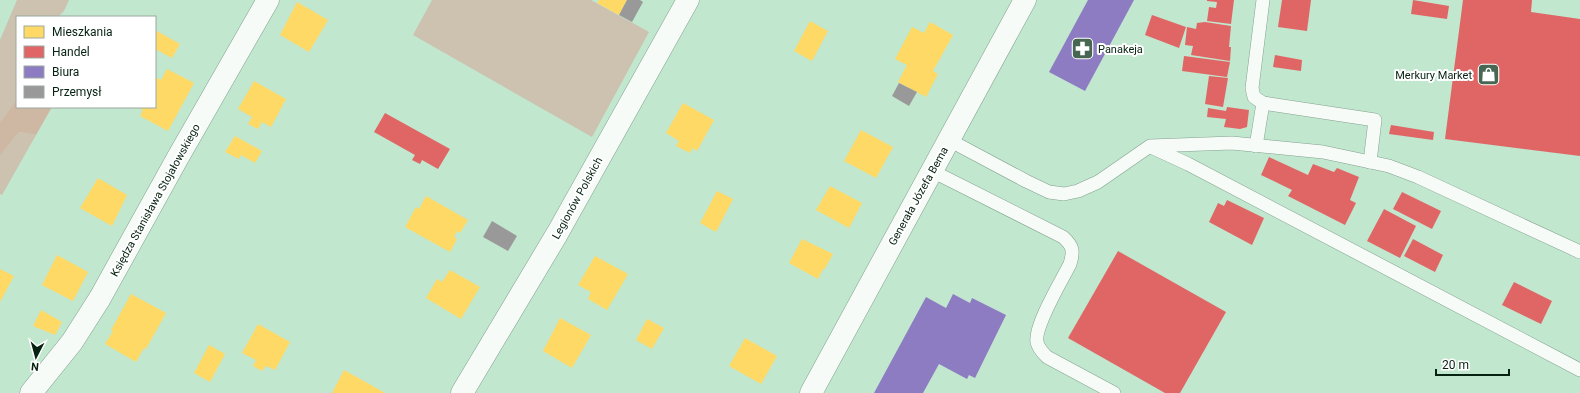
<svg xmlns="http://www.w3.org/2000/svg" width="1580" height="393" viewBox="0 0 1580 393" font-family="Roboto,sans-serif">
	<rect width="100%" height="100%" fill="#c1e7ce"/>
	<g fill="#cdc1af">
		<polygon points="17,0 69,0 64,11 58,17 17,17 17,96 15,102 0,122 0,40"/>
		<polygon points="432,0 591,0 649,32 592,137 413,35"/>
		<polygon points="19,132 36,135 2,195 0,194 0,156"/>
	</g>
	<polygon fill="#cfb8a3" points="17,96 17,107 52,107 36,135 19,132 0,156 0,122 15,102"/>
	<g fill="#ffd966">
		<polygon points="599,0 627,0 619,15 597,3"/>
		<polygon points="297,2 328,20 309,52 280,35"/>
		<polygon points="810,21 828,31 812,61 794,51"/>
		<polygon points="930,22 953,35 933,71 938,74 926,97 898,82 907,65 895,59 912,27 924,33"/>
		<polygon points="155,30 180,44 172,58 155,49"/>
		<polygon points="167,69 194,83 168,131 140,116 143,110 137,107 155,107 155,77 161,80"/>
		<polygon points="254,81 286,99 271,127 262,122 258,129 248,124 252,117 238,109"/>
		<polygon points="683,103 714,120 697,151 692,148 690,153 676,146 679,141 666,133"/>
		<polygon points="861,130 893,147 876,178 844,161"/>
		<polygon points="235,136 262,151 255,163 241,155 239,159 225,152"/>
		<polygon points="98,178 127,195 112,226 80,208"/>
		<polygon points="830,186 862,203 849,228 816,210"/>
		<polygon points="717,191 733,199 716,232 700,223"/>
		<polygon points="426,196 468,220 460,233 457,231 454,237 457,239 450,252 405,227 416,207 419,209"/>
		<polygon points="802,239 833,254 824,270 823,269 818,279 789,263"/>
		<polygon points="57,255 88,272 73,301 42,285"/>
		<polygon points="595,256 628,274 607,310 588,299 591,292 578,285"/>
		<polygon points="0,269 14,276 0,302"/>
		<polygon points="450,270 480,287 461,319 426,298 437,279 442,282"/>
		<polygon points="131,294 166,313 146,349 144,348 136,362 105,344 113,331 111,330"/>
		<polygon points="41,310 62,322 55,335 33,326"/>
		<polygon points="560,318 591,335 572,368 543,351"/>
		<polygon points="647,319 664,328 652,349 636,340"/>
		<polygon points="258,324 290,342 275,370 266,366 262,371 253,366 256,360 242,353"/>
		<polygon points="745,338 777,356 761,384 729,366"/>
		<polygon points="209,345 225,354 210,382 194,373"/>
		<polygon points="344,370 371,385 385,393 332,393"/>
	</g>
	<g fill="#e06666">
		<polygon points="1207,0 1234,0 1231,24 1207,21 1209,7 1216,8 1217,2 1207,1"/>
		<polygon points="1282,0 1311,0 1307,31 1278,27"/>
		<polygon points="1413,0 1449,6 1447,19 1411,14"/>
		<polygon points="1463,0 1532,0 1531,12 1580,19 1580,156 1445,139"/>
		<polygon points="1152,15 1186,27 1179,48 1145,35"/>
		<polygon points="1205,22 1231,26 1229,47 1231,47 1230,61 1191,55 1193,46 1185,45 1187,27 1196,29 1197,23"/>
		<polygon points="1275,55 1302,60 1301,71 1273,67"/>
		<polygon points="1184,56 1230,62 1227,77 1182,71"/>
		<polygon points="1209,76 1228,78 1223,107 1205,104"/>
		<polygon points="1227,107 1249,110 1247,127 1240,129 1224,127 1226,119 1207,117 1208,108 1226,111"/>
		<polygon points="385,113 450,149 438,169 422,160 420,164 412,160 415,155 374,132"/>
		<polygon points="1391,125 1434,132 1433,140 1389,134"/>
		<polygon points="1269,157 1308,175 1313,164 1334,172 1337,168 1359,177 1350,200 1356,203 1345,225 1288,196 1292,190 1261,175"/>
		<polygon points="1402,192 1441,211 1432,229 1393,209"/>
		<polygon points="1227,200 1264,218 1252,245 1209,222 1218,203 1224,206"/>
		<polygon points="1384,209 1416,226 1400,258 1367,241"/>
		<polygon points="1413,239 1443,255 1435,272 1404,256"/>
		<polygon points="1118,251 1226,312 1180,393 1165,393 1068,338"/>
		<polygon points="1514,282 1552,301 1541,324 1502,305"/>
	</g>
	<g fill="#8e7cc3">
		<polygon points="1088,0 1134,0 1085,91 1049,72"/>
		<polygon points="953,294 970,303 972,298 1006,315 975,378 969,375 967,379 939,364 923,393 874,393 926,297 946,308"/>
	</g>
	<g fill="#999">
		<polygon points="627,0 640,0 643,2 632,22 619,15"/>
		<polygon points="899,83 917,92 909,106 892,96"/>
		<polygon points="492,221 517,236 508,251 483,237"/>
	</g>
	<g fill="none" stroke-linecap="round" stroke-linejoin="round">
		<defs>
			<g id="service">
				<polyline points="1263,0 1252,88 1254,97 1263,103 1375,120 1370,162"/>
				<polyline points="949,140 1026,181 1049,192 1064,194 1078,191 1098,182 1150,146 1232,143 1323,152 1389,166 1418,177 1580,252"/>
				<polyline points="1256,146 1263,103"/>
				<polyline points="1151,147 1188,164 1580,370"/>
				<path d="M932,171L1063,237C1073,246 1074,251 1070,264C1062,280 1034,326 1037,342C1038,348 1043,353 1047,357L1114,393"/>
			</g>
			<g id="minor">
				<polyline points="31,393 72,342 100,298 177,159 268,0"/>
				<polyline points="462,393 557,234 688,0"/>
				<polyline points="811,393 1025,0"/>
			</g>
		</defs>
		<use href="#service" stroke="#83a18e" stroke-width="14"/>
		<use href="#minor" stroke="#83a18e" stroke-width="23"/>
		<use href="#service" stroke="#f6fbf8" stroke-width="13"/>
		<use href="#minor" stroke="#f6fbf8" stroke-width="22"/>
	</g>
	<defs>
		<symbol id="pharmacy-square" viewBox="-11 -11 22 22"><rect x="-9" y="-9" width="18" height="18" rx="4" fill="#476753" stroke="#fff"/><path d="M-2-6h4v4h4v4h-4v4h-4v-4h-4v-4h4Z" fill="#fff"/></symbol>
		<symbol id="shop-square" viewBox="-11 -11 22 22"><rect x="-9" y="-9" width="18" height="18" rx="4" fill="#476753" stroke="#fff"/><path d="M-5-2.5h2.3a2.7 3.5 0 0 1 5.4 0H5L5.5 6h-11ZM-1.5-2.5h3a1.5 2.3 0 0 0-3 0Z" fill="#fff"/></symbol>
	</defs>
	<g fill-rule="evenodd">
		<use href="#pharmacy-square" x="1070" y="36" width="25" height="25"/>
		<use href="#shop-square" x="1476" y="62" width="25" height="25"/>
	</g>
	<g text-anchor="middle" stroke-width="4" stroke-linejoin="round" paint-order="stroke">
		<g font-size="11" fill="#062211" stroke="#fff" text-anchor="start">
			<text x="1098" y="53">Panakeja</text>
			<text x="1472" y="79" text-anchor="end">Merkury Market</text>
		</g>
		<g font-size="11" fill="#062211" stroke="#fff">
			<text transform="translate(918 196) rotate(-61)" y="4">Generała Józefa Bema</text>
			<text transform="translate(577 198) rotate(-61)" y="4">Legionów Polskich</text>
			<text transform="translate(155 200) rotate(-61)" y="4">Księdza Stanisława Stojałowskiego</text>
		</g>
	</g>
	<rect x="16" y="16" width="140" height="92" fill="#ffffff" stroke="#9ba7a0"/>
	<rect x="24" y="26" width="20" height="12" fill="#ffd966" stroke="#9ba7a0"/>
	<text x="52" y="36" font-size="12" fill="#062211">Mieszkania</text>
	<rect x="24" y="46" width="20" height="12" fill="#e06666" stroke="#9ba7a0"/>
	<text x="52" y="56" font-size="12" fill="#062211">Handel</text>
	<rect x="24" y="66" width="20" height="12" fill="#8e7cc3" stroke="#9ba7a0"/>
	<text x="52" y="76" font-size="12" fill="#062211">Biura</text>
	<rect x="24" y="86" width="20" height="12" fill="#999999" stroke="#9ba7a0"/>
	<text x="52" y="96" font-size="12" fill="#062211">Przemysł</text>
	<g transform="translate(36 357) rotate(186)" stroke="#ffffff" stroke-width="3" paint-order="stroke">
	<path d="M0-3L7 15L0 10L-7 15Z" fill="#062211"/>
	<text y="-6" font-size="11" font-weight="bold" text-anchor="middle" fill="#062211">N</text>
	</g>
	<path d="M1436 369v6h73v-6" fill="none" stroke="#062211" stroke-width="2"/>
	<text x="1442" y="369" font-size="12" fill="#062211" stroke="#ffffff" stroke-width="3" paint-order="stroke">20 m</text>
</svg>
